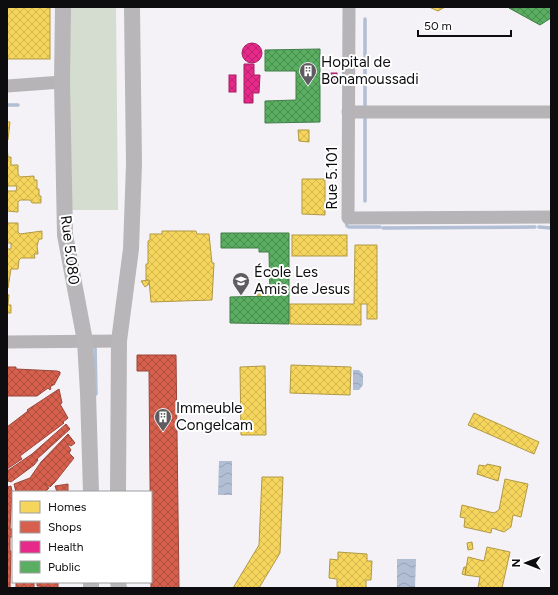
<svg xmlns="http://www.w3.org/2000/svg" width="558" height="595" viewBox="0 0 558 595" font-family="Figtree,sans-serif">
	<defs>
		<pattern id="water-waves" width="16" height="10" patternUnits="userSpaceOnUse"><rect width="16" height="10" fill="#b1bed3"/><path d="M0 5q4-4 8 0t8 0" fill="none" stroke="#97a2b4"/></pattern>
		<pattern id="homes-cross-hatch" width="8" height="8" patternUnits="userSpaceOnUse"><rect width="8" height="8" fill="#f6d55c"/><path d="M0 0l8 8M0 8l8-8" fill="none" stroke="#d2b64f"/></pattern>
		<pattern id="shops-cross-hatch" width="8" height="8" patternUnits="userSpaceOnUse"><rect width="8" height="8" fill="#d6604d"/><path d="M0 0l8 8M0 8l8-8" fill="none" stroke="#ac4e3e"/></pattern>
		<pattern id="health-cross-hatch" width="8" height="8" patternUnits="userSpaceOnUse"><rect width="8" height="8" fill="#e7298a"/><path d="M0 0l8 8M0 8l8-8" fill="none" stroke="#ba226f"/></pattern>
		<pattern id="public-cross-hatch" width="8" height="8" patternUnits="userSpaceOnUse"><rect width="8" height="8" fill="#5aae61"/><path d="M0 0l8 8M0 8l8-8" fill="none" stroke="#498c4e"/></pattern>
	</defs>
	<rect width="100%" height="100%" fill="#f4f2f7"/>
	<polygon fill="#d4ddcf" points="67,7 116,7 118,210 69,210"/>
	<g fill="url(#water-waves)">
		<polygon points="353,370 359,370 363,374 363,385 359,390 353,390"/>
		<polygon points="219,461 232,461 232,495 218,495"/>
		<polygon points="397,559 416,559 415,587 397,587"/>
	</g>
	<g fill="url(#homes-cross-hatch)" stroke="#b09945">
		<rect x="7" y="7" width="43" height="52"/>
		<polygon points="445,7 438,11 429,7"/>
		<polygon points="7,122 10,122 8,140 7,140"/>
		<polygon points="298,130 309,130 309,142 299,141"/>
		<polygon points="7,146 8,157 11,157 11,165 18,165 18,174 20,177 34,176 34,180 37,180 37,189 39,189 39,196 41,196 41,203 32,203 30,200 20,200 18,202 18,212 7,211 7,191 16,191 17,186 7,186"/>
		<polygon points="302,179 325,179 325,215 302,214"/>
		<polygon points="7,223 18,223 18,232 20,234 42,231 42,239 39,239 37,246 38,254 34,254 35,258 21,258 19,260 18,269 11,269 8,288 7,249 11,249 11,243 7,243"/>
		<polygon points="162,231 196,231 197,234 209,234 212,263 214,263 212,300 151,302 149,280 146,280 146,264 148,264 148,241 150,240 150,234 162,234"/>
		<rect x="292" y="235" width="55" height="21"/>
		<polygon points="355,245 377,245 377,319 367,319 367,304 361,304 361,325 290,324 290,304 354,304"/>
		<polygon points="149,280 149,284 145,287 141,281"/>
		<polygon points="7,294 9,295 8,305 11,305 11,313 7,313"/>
		<polygon points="255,294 268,294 268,297 255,296"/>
		<polygon points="291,365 351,367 350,395 290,393"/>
		<polygon points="265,366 266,435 241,435 240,367"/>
		<polygon points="474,413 539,442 534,454 468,425"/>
		<polygon points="487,464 501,467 498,481 477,474 479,465 486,466"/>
		<polygon points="262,477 283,477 280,553 259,588 233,588 259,545"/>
		<polygon points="505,479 528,484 521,517 513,515 511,527 504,532 492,528 491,533 464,527 465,518 460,517 462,505 494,513 499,510"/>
		<polygon points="472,542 473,549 468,550 467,543"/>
		<polygon points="487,547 510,552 502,588 478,588 480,577 465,575 468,557 484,561"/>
		<polygon points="338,552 367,554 367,561 372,561 371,580 366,580 366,588 337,588 337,579 329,578 330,559 338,560"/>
		<polygon points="464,567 466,567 465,575 462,574"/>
	</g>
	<g fill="url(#shops-cross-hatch)" stroke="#9a473a">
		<polygon points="137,355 176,355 179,588 151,588 149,371 137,371"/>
		<polygon points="7,367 16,367 16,369 57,371 60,372 60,374 54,385 51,384 53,385 50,387 51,388 50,390 48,388 37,396 7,396"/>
		<polygon points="59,389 62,403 60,404 68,418 63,422 64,423 20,456 22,459 7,469 7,427 28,411 27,410"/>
		<polygon points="66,424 70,429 37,459 38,460 34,465 11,482 9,481 7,482 7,471 32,454"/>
		<polygon points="68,434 75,443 71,446 67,444 71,450 69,453 74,458 55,482 50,487 45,483 49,488 45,492 16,492 14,484 30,478 41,462"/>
		<polygon points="68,484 68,492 57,492 55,486"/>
		<polygon points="11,486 12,491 10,529 13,529 13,537 10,537 10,551 11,551 10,588 7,588 7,487"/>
		<rect x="16" y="582" width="18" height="6"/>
		<polygon points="37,582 58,582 58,588 37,586"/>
	</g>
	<g fill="url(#health-cross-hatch)" stroke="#a62065">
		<circle cx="252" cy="53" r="10"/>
		<polygon points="244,64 254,64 254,75 260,75 259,93 253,93 253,103 244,103"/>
		<rect x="331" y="73" width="6" height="7"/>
		<rect x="229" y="75" width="7" height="17"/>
	</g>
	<g fill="url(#public-cross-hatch)" stroke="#437d48">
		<polygon points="551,7 551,18 540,25 509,8"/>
		<polygon points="320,49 320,122 265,123 265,101 296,100 296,71 265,71 265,50"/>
		<polygon points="221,233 289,233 289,324 230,323 230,297 270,296 269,252 259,252 259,248 221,248"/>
	</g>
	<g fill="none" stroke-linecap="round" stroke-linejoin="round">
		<g stroke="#b1bed3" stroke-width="3.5">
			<polyline points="365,19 365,201"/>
			<polyline points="7,105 18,105"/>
			<polyline points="346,220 347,226 349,227 380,227"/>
			<polyline points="539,227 551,228"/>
			<polyline points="383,228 535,227"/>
			<polyline points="95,344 96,394"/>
		</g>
		<g stroke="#b6b4b6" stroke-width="13">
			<polyline points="349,7 348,218 551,217"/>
			<polyline points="7,86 62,82"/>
			<polyline points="348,112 551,112"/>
			<polyline points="7,342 119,341"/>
		</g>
		<g stroke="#b8b6b9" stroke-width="16">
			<polyline points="63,7 62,82 65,235 85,341 88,393 91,492"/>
			<polyline points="118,492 119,341 131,249 134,164 132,7"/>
			<polyline points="118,582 119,588"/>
			<polyline points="91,588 91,582"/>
		</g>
	</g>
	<defs>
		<symbol id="building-pin" viewBox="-11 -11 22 30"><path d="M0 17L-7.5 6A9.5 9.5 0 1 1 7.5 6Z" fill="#5e5c60" stroke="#fff"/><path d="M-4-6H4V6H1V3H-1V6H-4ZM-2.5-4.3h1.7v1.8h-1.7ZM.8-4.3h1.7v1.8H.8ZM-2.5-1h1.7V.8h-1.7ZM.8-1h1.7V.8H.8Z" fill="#fff"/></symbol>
		<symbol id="school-pin" viewBox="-11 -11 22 30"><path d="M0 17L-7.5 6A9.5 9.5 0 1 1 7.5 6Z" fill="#5e5c60" stroke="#fff"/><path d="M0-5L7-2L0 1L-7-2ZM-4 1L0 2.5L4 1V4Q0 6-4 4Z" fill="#fff"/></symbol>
	</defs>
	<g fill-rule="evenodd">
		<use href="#building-pin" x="298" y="61" width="20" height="27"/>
		<use href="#school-pin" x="231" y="271" width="20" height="27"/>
		<use href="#building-pin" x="153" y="407" width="20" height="27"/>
	</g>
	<g text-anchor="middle" stroke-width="4" stroke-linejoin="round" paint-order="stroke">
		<g font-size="15" fill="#0d0c0f" stroke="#fff" text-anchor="start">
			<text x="321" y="67">Hopital de<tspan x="321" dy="17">Bonamoussadi</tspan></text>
			<text x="254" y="277">École Les<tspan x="254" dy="17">Amis de Jesus</tspan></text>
			<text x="176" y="413">Immeuble<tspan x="176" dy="17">Congelcam</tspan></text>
		</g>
		<g font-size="15" fill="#0d0c0f" stroke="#fff">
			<text transform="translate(332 178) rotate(-90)" y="5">Rue 5.101</text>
			<text transform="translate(70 250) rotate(83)" y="5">Rue 5.080</text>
		</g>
	</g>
	<rect width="558" height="595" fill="none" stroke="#0d0c0f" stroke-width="16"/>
	<rect x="12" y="491" width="140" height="92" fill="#ffffff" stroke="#9e9e9f"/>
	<rect x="20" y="501" width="20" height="12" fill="#f6d55c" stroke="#9e9e9f"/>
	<text x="48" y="511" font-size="12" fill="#0d0c0f">Homes</text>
	<rect x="20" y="521" width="20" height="12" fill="#d6604d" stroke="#9e9e9f"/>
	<text x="48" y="531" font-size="12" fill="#0d0c0f">Shops</text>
	<rect x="20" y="541" width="20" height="12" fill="#e7298a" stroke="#9e9e9f"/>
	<text x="48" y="551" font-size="12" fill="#0d0c0f">Health</text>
	<rect x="20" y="561" width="20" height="12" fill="#5aae61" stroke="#9e9e9f"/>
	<text x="48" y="571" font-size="12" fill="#0d0c0f">Public</text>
	<g transform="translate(526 563) rotate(270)" stroke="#ffffff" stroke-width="3" paint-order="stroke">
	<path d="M0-3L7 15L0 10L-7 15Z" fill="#0d0c0f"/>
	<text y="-6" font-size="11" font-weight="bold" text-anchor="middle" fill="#0d0c0f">N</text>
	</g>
	<path d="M418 30v6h93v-6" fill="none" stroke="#0d0c0f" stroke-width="2"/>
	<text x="424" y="30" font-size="12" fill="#0d0c0f" stroke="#ffffff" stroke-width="3" paint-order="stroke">50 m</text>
</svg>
